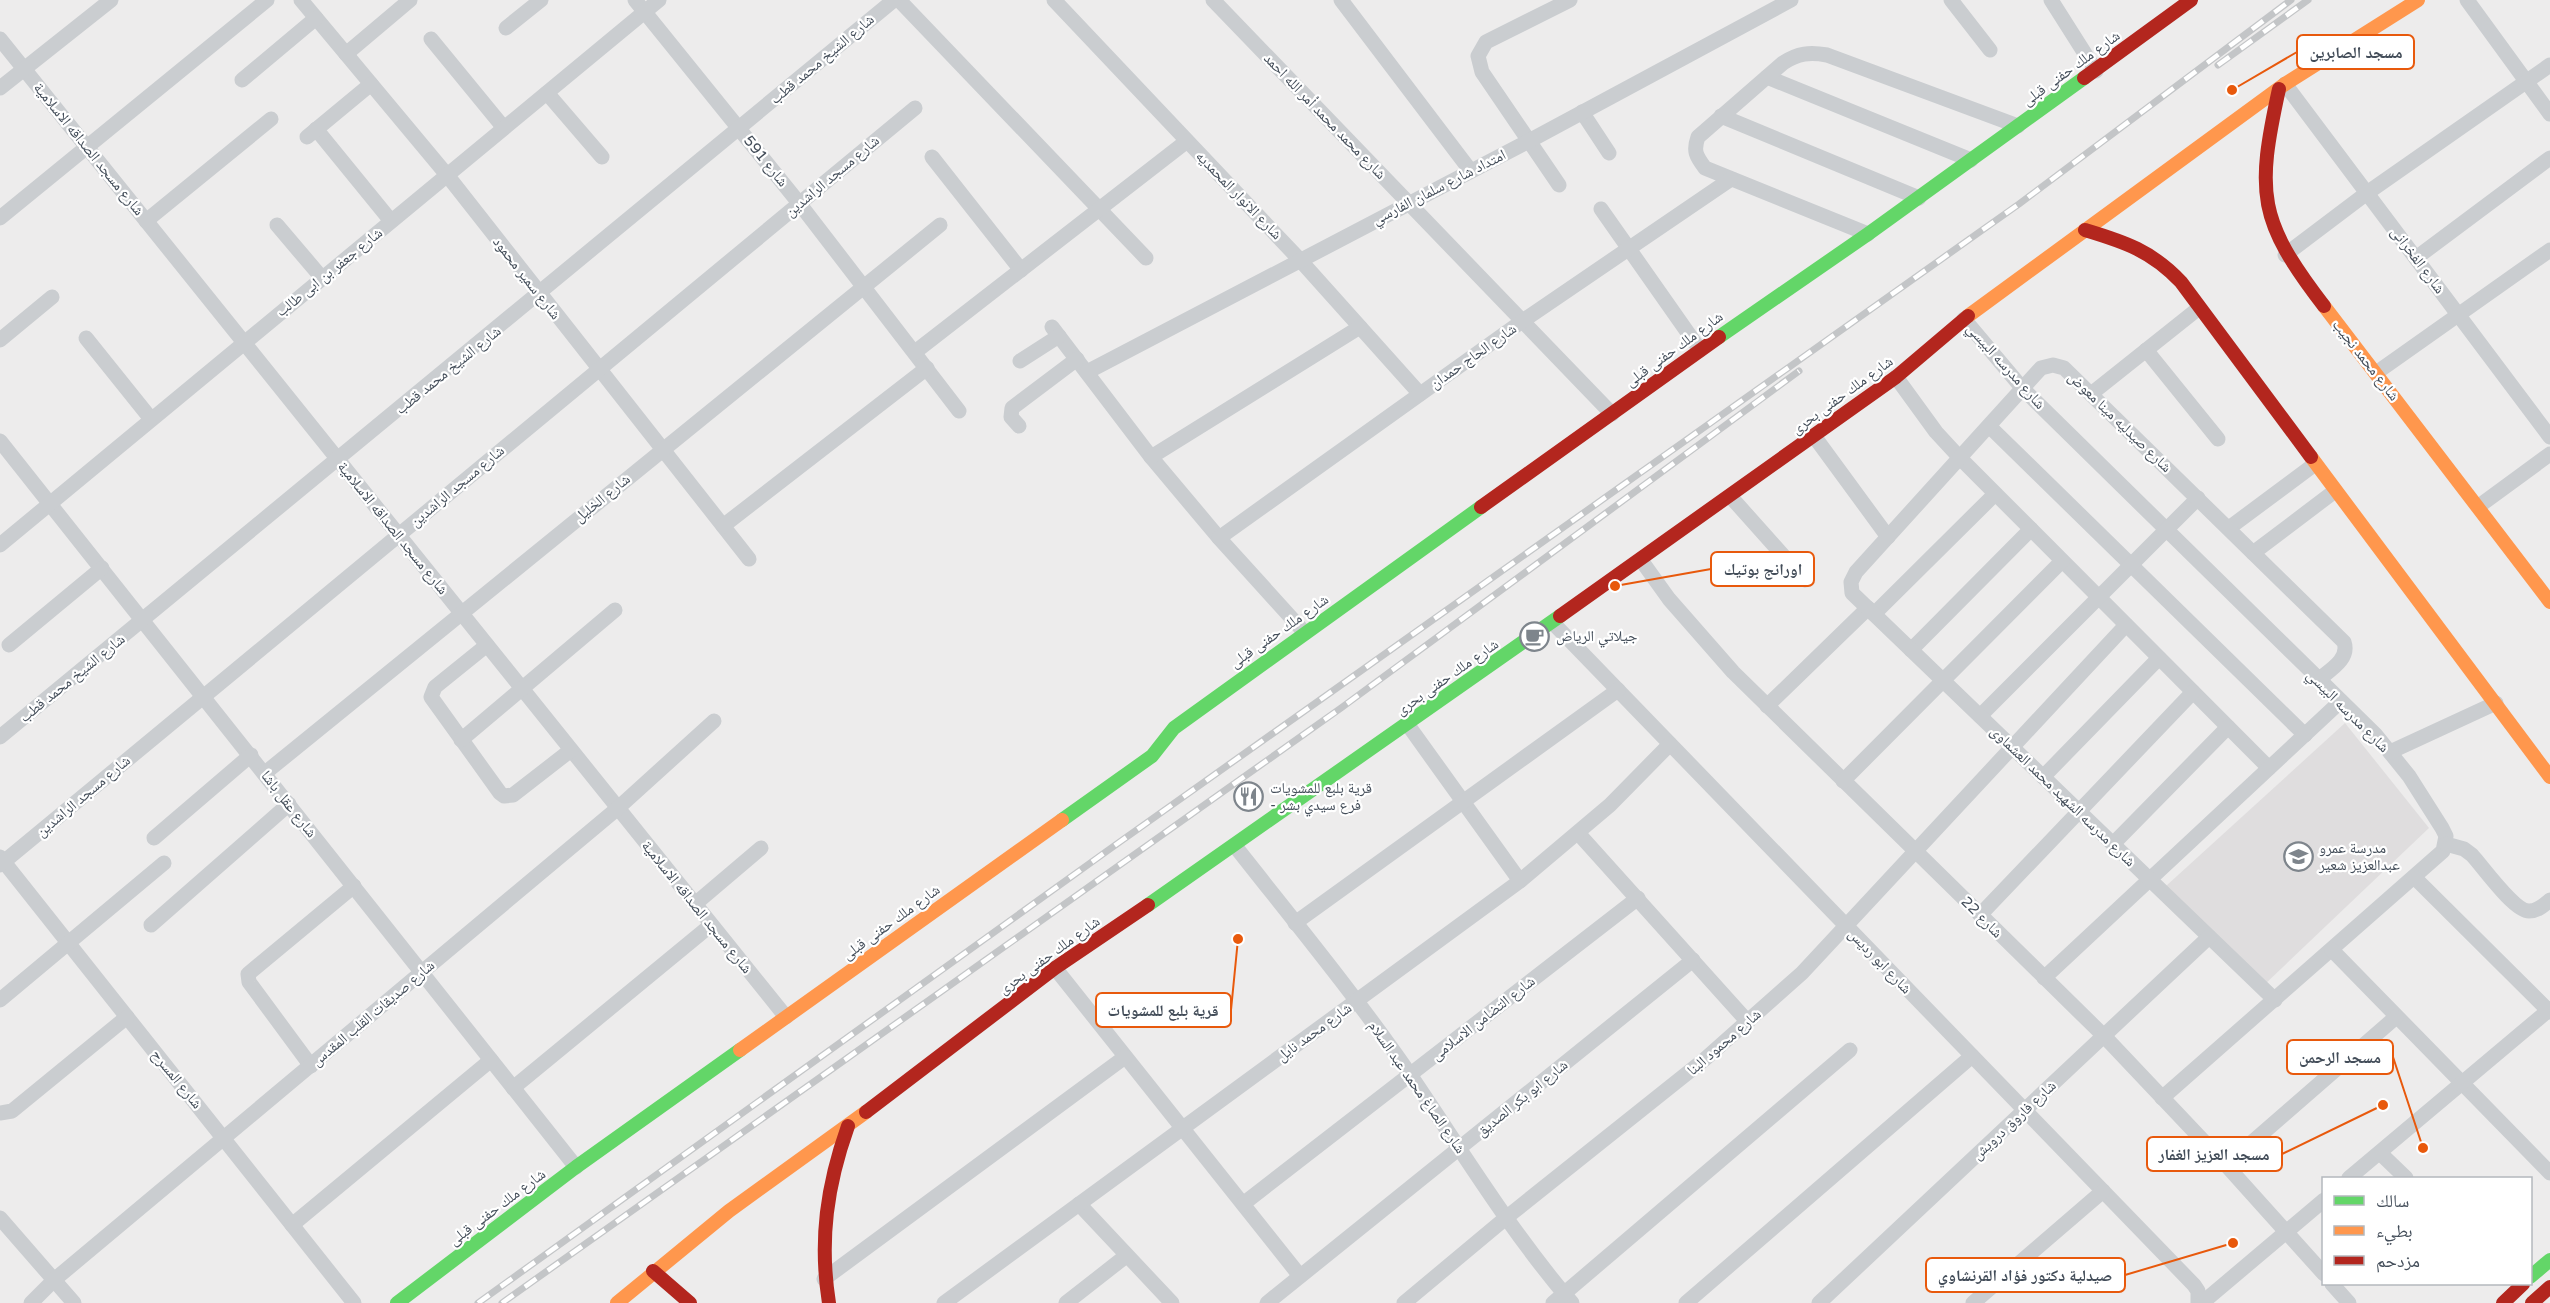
<svg xmlns="http://www.w3.org/2000/svg" width="2550" height="1303" viewBox="0 0 2550 1303" font-family="'Varela Round','Noto Naskh Arabic',sans-serif">
	<rect width="100%" height="100%" fill="#edecec"/>
	<polygon fill="#dfddde" points="2345,723 2429,828 2264,985 2166,886"/>
	<g fill="none" stroke-linecap="round" stroke-linejoin="round">
		<g stroke="#cacdd0" stroke-width="15">
			<polyline points="301,0 447,175 749,559"/>
			<polyline points="635,0 799,203 959,411"/>
			<polyline points="899,0 1146,258"/>
			<polyline points="1054,0 1300,260 1420,394"/>
			<polyline points="1213,0 1612,414"/>
			<polyline points="1341,0 1470,170"/>
			<polyline points="1951,0 1990,50"/>
			<polyline points="2051,0 2096,71"/>
			<polyline points="2467,0 2550,114"/>
			<polyline points="506,28 541,0"/>
			<polyline points="0,39 786,1017"/>
			<polyline points="431,39 504,128"/>
			<polyline points="346,54 410,0"/>
			<polyline points="1767,77 1971,160"/>
			<polyline points="242,80 316,18"/>
			<polyline points="2285,84 2550,437"/>
			<polyline points="0,88 111,0"/>
			<polyline points="547,93 602,157"/>
			<polyline points="1582,112 1609,153"/>
			<polyline points="1721,116 1919,198"/>
			<polyline points="316,129 391,221"/>
			<polyline points="307,137 371,84"/>
			<polyline points="932,157 1021,270"/>
			<polyline points="1559,185 1482,72 1478,56 1486,42 1570,0"/>
			<polyline points="1601,209 1700,350"/>
			<polyline points="0,218 267,0"/>
			<polyline points="146,221 271,119"/>
			<polyline points="277,225 322,278"/>
			<path d="M1868,234L1705,168C1696,156 1693,151 1698,137L1783,63C1798,53 1810,52 1827,55L2018,126"/>
			<polyline points="2285,255 2367,193 2550,65"/>
			<polyline points="2416,258 2550,158"/>
			<polyline points="1964,319 2023,389 2375,734 2409,776 2442,828 2446,836 2443,851 2162,1098"/>
			<polyline points="1052,327 1151,457 1219,538 1305,633"/>
			<polyline points="86,338 151,419"/>
			<polyline points="0,340 52,297"/>
			<polyline points="2146,350 2218,439"/>
			<polyline points="915,352 1187,141"/>
			<polyline points="1020,361 1059,336"/>
			<polyline points="1087,372 1529,141 1791,0"/>
			<polyline points="2376,373 2550,250"/>
			<polyline points="1896,377 1936,432 1960,458 2269,768"/>
			<polyline points="2091,394 2199,308"/>
			<polyline points="1019,426 1011,417 1012,408 1077,359"/>
			<polyline points="1989,426 2305,735"/>
			<polyline points="1814,436 1888,537"/>
			<polyline points="0,441 576,1167"/>
			<polyline points="1151,457 1360,327"/>
			<polyline points="1730,496 1805,580"/>
			<polyline points="2479,506 2550,454"/>
			<polyline points="723,526 927,368"/>
			<polyline points="2229,528 2315,464"/>
			<polyline points="1219,538 1521,322 1731,179"/>
			<polyline points="0,545 659,0"/>
			<polyline points="2253,553 2335,491"/>
			<polyline points="1641,560 1669,599 1733,672 2104,1036 2226,1165 2324,1274"/>
			<polyline points="1874,614 1995,494"/>
			<polyline points="1553,623 2194,1285 2198,1291 2198,1303"/>
			<polyline points="9,645 102,568"/>
			<polyline points="487,645 435,687 431,697 500,793 504,796 513,795 571,750"/>
			<polyline points="1911,650 2031,529"/>
			<polyline points="1767,706 1868,608"/>
			<polyline points="1980,716 2198,498"/>
			<polyline points="1408,725 1520,881"/>
			<polyline points="0,737 894,0"/>
			<polyline points="461,740 615,610"/>
			<polyline points="2390,752 2496,703"/>
			<polyline points="265,773 940,225"/>
			<polyline points="2043,777 2159,658"/>
			<polyline points="1843,781 2062,561"/>
			<polyline points="1578,833 1748,1022"/>
			<polyline points="154,838 251,755"/>
			<polyline points="2113,844 2228,727"/>
			<path d="M2446,844L2464,849L2472,855C2483,867 2514,911 2529,911C2538,911 2544,905 2550,900"/>
			<path d="M1235,846C1294,921 1355,995 1409,1073C1462,1151 1511,1232 1572,1303"/>
			<polyline points="0,857 354,1303"/>
			<polyline points="0,865 915,108"/>
			<polyline points="2414,877 2550,1012"/>
			<polyline points="695,904 761,848"/>
			<polyline points="1980,915 2193,692"/>
			<polyline points="1295,923 1618,690"/>
			<polyline points="151,925 289,804"/>
			<polyline points="2332,950 2550,1173"/>
			<polyline points="1055,968 1300,1276"/>
			<polyline points="2044,978 2341,701"/>
			<polyline points="0,1000 164,863"/>
			<path d="M2275,1000L1852,593L1851,582L1856,572L2041,368L2053,365L2064,368L2344,642C2350,659 2330,670 2318,680"/>
			<polyline points="311,1066 249,982 248,974 354,886"/>
			<polyline points="513,1088 711,925"/>
			<polyline points="0,1113 12,1111 127,1017"/>
			<polyline points="2380,1153 2406,1178"/>
			<polyline points="2226,1165 2396,1017"/>
			<polyline points="2349,1178 2550,1009"/>
			<polyline points="1079,1204 1172,1303"/>
			<polyline points="1243,1204 1638,898"/>
			<polyline points="0,1218 74,1303"/>
			<polyline points="292,1225 491,1060"/>
			<polyline points="824,1279 1125,1057"/>
			<polyline points="2332,1284 2349,1303"/>
			<polyline points="31,1303 54,1280 618,808 714,721"/>
			<polyline points="944,1303 1520,881 1610,805 1670,744"/>
			<polyline points="1066,1303 1126,1256"/>
			<polyline points="1267,1303 1693,960"/>
			<polyline points="1404,1303 1507,1217 1705,1059 1802,973 2126,625"/>
			<polyline points="1553,1303 1850,1050"/>
			<polyline points="1686,1303 1972,1056"/>
			<polyline points="1819,1303 2209,937"/>
			<polyline points="1973,1303 2103,1191"/>
			<polyline points="2202,1303 2324,1200"/>
		</g>
		<g stroke="#63d668" stroke-width="14">
			<polyline points="1719,337 1868,234 2084,78"/>
			<polyline points="1062,820 1152,756 1174,728 1481,507"/>
			<polyline points="1148,905 1560,616"/>
			<polyline points="2530,1277 2550,1260"/>
			<polyline points="397,1303 576,1167 740,1050"/>
		</g>
		<g stroke="#ff974d" stroke-width="14">
			<polyline points="2285,84 2418,0"/>
			<polyline points="2324,306 2550,602"/>
			<polyline points="1968,316 2285,84"/>
			<polyline points="2311,457 2550,777"/>
			<polyline points="740,1050 1062,820"/>
			<polyline points="617,1303 729,1211 866,1112"/>
		</g>
		<g stroke="#b3261e" stroke-width="14">
			<polyline points="2084,78 2191,0"/>
			<path d="M2279,89C2256,194 2258,220 2324,306"/>
			<path d="M2085,230C2125,242 2152,251 2181,282L2311,457"/>
			<polyline points="1481,507 1719,337"/>
			<polyline points="1560,616 1896,377 1968,316"/>
			<polyline points="866,1112 1055,968 1148,905"/>
			<polyline points="653,1271 690,1303"/>
			<path d="M829,1303C819,1240 827,1185 848,1126"/>
			<polyline points="2503,1303 2523,1284"/>
			<polyline points="2532,1303 2550,1287"/>
		</g>
		<defs>
			<g id="rail">
				<polyline points="2218,65 2308,0"/>
				<polyline points="478,1303 1114,846 2019,204 2291,0"/>
				<polyline points="502,1303 1341,708 1799,371"/>
			</g>
		</defs>
		<use href="#rail" stroke="#c3c5c7" stroke-width="7"/>
		<use href="#rail" stroke="#fff" stroke-width="4.5" stroke-dasharray="14" stroke-linecap="butt"/>
	</g>
	<defs>
		<symbol id="cafe-ring" viewBox="-11 -11 22 22"><circle r="9.5" fill="#fff" stroke="#7e858c" stroke-width="1.5"/><path d="M-5.5-4.5H6V0H3Q3 3.5 0 3.5H-2.5Q-5.5 3.5-5.5 0ZM3-3.2v2h1.7v-2ZM-6 4.5H4V6H-6Z" fill="#7e858c"/></symbol>
		<symbol id="restaurant-ring" viewBox="-11 -11 22 22"><circle r="9.5" fill="#fff" stroke="#7e858c" stroke-width="1.5"/><path d="M-5-6h1v4h1v-4h1v4h1v-4h1v5L-1.5 .5V6h-2V.5L-5-1ZM5-6V6H3V1.5H1.5Q1.5-4 5-6Z" fill="#7e858c"/></symbol>
		<symbol id="school-ring" viewBox="-11 -11 22 22"><circle r="9.5" fill="#fff" stroke="#7e858c" stroke-width="1.5"/><path d="M0-5L7-2L0 1L-7-2ZM-4 1L0 2.5L4 1V4Q0 6-4 4Z" fill="#7e858c"/></symbol>
	</defs>
	<g fill-rule="evenodd">
		<use href="#cafe-ring" x="1518" y="620" width="33" height="33"/>
		<use href="#restaurant-ring" x="1232" y="780" width="33" height="33"/>
		<use href="#school-ring" x="2282" y="840" width="33" height="33"/>
	</g>
	<g text-anchor="middle" stroke-width="4.5" stroke-linejoin="round" paint-order="stroke">
		<g font-size="15" fill="#434d59" stroke="#fff">
			<text transform="translate(822 59) rotate(-40)" y="5">شارع الشيخ محمد قطب</text>
			<text transform="translate(2071 68) rotate(-36)" y="5">شارع ملك حفنى قبلى</text>
			<text transform="translate(1325 116) rotate(46)" y="5">شارع محمد محمد أمر الله احمد</text>
			<text transform="translate(89 149) rotate(51)" y="5">شارع مسجد الصداقه الاسلامية</text>
			<text transform="translate(766 161) rotate(51)" y="5">شارع 591</text>
			<text transform="translate(832 176) rotate(-40)" y="5">شارع مسجد الراشدين</text>
			<text transform="translate(1439 187) rotate(-27)" y="5">امتداد شارع سلمان الفارسي</text>
			<text transform="translate(1239 195) rotate(46)" y="5">شارع الانوار المحمديه</text>
			<text transform="translate(2418 260) rotate(53)" y="5">شارع الفخرانى</text>
			<text transform="translate(329 272) rotate(-39)" y="5">شارع جعفر بن ابى طالب</text>
			<text transform="translate(527 278) rotate(52)" y="5">شارع سمير محمود</text>
			<text transform="translate(1674 349) rotate(-36)" y="5">شارع ملك حفنى قبلى</text>
			<text transform="translate(1473 356) rotate(-35)" y="5">شارع الحاج حمدان</text>
			<text transform="translate(2366 360) rotate(52)" y="5">شارع محمد نجيب</text>
			<text transform="translate(2006 366) rotate(48)" y="5">شارع مدرسه البيسي</text>
			<text transform="translate(448 370) rotate(-39)" y="5">شارع الشيخ محمد قطب</text>
			<text transform="translate(1842 395) rotate(-36)" y="5">شارع ملك حفنى بحرى</text>
			<text transform="translate(2120 422) rotate(44)" y="5">شارع صيدليه مينا معوض</text>
			<text transform="translate(457 486) rotate(-40)" y="5">شارع مسجد الراشدين</text>
			<text transform="translate(602 498) rotate(-39)" y="5">شارع الخليل</text>
			<text transform="translate(393 528) rotate(51)" y="5">شارع مسجد الصداقه الاسلامية</text>
			<text transform="translate(1279 631) rotate(-35)" y="5">شارع ملك حفنى قبلى</text>
			<text transform="translate(1447 677) rotate(-35)" y="5">شارع ملك حفنى بحرى</text>
			<text transform="translate(72 678) rotate(-39)" y="5">شارع الشيخ محمد قطب</text>
			<text transform="translate(2348 711) rotate(45)" y="5">شارع مدرسه البيسي</text>
			<text transform="translate(83 796) rotate(-40)" y="5">شارع مسجد الراشدين</text>
			<text transform="translate(2063 796) rotate(44)" y="5">شارع مدرسه الشهيد محمد العشماوى</text>
			<text transform="translate(289 804) rotate(52)" y="5">شارع عقل باشا</text>
			<text transform="translate(697 907) rotate(51)" y="5">شارع مسجد الصداقه الاسلامية</text>
			<text transform="translate(1982 917) rotate(45)" y="5">شارع 22</text>
			<text transform="translate(891 922) rotate(-36)" y="5">شارع ملك حفنى قبلى</text>
			<text transform="translate(1049 955) rotate(-36)" y="5">شارع ملك حفنى بحرى</text>
			<text transform="translate(1880 961) rotate(46)" y="5">شارع ابو رديس</text>
			<text transform="translate(373 1013) rotate(-40)" y="5">شارع صديقات القلب المقدس</text>
			<text transform="translate(1483 1018) rotate(-38)" y="5">شارع التضامن الاسلامى</text>
			<text transform="translate(1314 1032) rotate(-36)" y="5">شارع محمد نايل</text>
			<text transform="translate(1724 1042) rotate(-41)" y="5">شارع محمود البنا</text>
			<text transform="translate(177 1079) rotate(51)" y="5">شارع المسرح</text>
			<text transform="translate(1417 1087) rotate(55)" y="5">شارع الصاغ محمد عبد السلام</text>
			<text transform="translate(1522 1098) rotate(-39)" y="5">شارع ابو بكر الصديق</text>
			<text transform="translate(2014 1120) rotate(-43)" y="5">شارع فاروق درويش</text>
			<text transform="translate(497 1207) rotate(-37)" y="5">شارع ملك حفنى قبلى</text>
		</g>
		<g font-size="15" fill="#434d59" stroke="#fff" text-anchor="start">
			<text x="1556" y="641">جيلاتي الرياض</text>
			<text x="1270" y="793">قرية بلبع للمشويات<tspan x="1270" dy="17">- فرع سيدي بشر</tspan></text>
			<text x="2319" y="853">مدرسة عمرو<tspan x="2319" dy="17">عبدالعزيز شعير</tspan></text>
		</g>
	</g>
	<path fill="none" stroke="#e8590c" stroke-width="2" d="M2232 90L2297 52M1615 586L1711 569M1238 939L1231 1010M2423 1148L2393 1057M2383 1105L2282 1154M2233 1243L2125 1275"/>
	<g fill="#e8590c" stroke="#fff" stroke-width="2">
		<circle cx="2232" cy="90" r="6"/>
		<circle cx="1615" cy="586" r="6"/>
		<circle cx="1238" cy="939" r="6"/>
		<circle cx="2423" cy="1148" r="6"/>
		<circle cx="2383" cy="1105" r="6"/>
		<circle cx="2233" cy="1243" r="6"/>
	</g>
	<g fill="#fff" stroke="#e8590c" stroke-width="2">
		<rect x="2297" y="35" width="117" height="34" rx="6"/>
		<rect x="1711" y="552" width="103" height="34" rx="6"/>
		<rect x="1096" y="993" width="135" height="34" rx="6"/>
		<rect x="2287" y="1040" width="106" height="34" rx="6"/>
		<rect x="2147" y="1137" width="135" height="34" rx="6"/>
		<rect x="1926" y="1258" width="199" height="34" rx="6"/>
	</g>
	<g font-size="16" text-anchor="middle" font-weight="bold" fill="#434d59">
		<text x="2356" y="58">مسجد الصابرين</text>
		<text x="1763" y="575">اورانج بوتيك</text>
		<text x="1163" y="1016">قرية بلبع للمشويات</text>
		<text x="2340" y="1063">مسجد الرحمن</text>
		<text x="2214" y="1160">مسجد العزيز الغفار</text>
		<text x="2025" y="1281">صيدلية دكتور فؤاد القرنشاوي</text>
	</g>
	<rect x="2322" y="1177" width="210" height="108" fill="#ffffff" stroke="#b4b8bd" stroke-width="1.5"/>
	<rect x="2334" y="1196" width="30" height="9" fill="#63d668" stroke="#b4b8bd" stroke-width="1.5"/>
	<text x="2376" y="1207" font-size="18" fill="#434d59">سالك</text>
	<rect x="2334" y="1226" width="30" height="9" fill="#ff974d" stroke="#b4b8bd" stroke-width="1.5"/>
	<text x="2376" y="1237" font-size="18" fill="#434d59">بطيء</text>
	<rect x="2334" y="1256" width="30" height="9" fill="#b3261e" stroke="#b4b8bd" stroke-width="1.5"/>
	<text x="2376" y="1267" font-size="18" fill="#434d59">مزدحم</text>
</svg>
